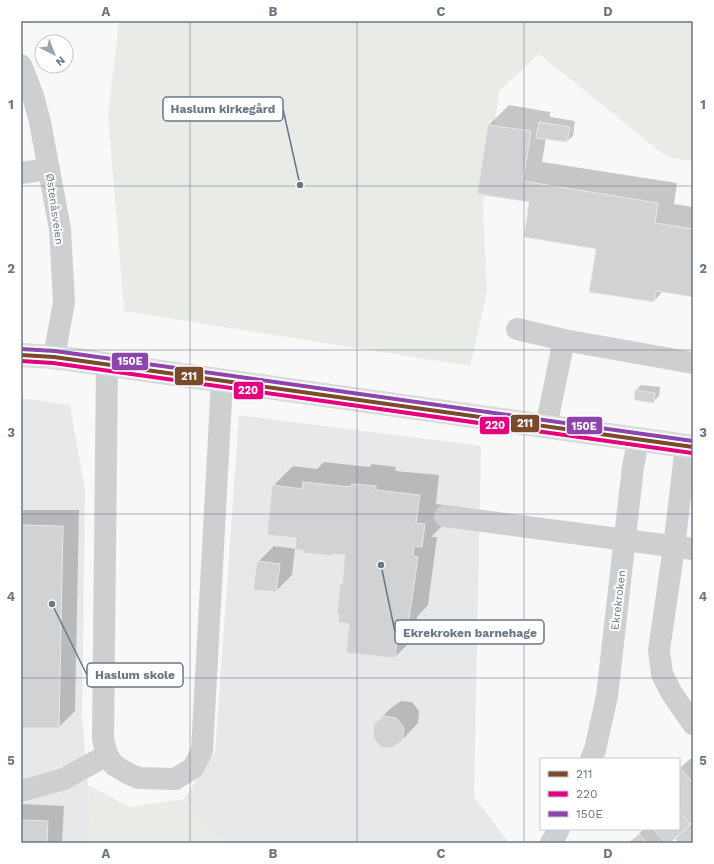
<svg xmlns="http://www.w3.org/2000/svg" width="714" height="864" viewBox="0 0 714 864" font-family="'Work Sans',sans-serif">
	<rect width="100%" height="100%" fill="#f8f8f8"/>
	<g fill="#e7e8e9">
		<polygon points="21,398 70,405 85,491 82,718 88,785 91,843 21,843"/>
		<polygon points="239,415 481,446 474,797 509,843 224,843 184,799 215,752"/>
	</g>
	<g fill="#e8ebe6">
		<polygon points="119,21 693,21 693,161 667,157 539,54 499,91 483,208 487,292 470,366 124,311 108,115"/>
		<polygon points="88,785 129,807 184,799 224,843 91,843"/>
	</g>
	<g fill="#0003">
		<polygon points="509,105 550,112 550,117 575,121 573,136 567,141 546,138 542,162 677,183 674,204 693,207 693,296 663,291 654,301 597,248 530,202 478,194 489,125"/>
		<polygon points="641,385 660,387 659,396 653,402 636,390"/>
		<polygon points="324,462 369,467 372,464 396,467 395,471 439,475 436,504 444,505 442,526 431,537 437,537 428,605 417,617 415,637 395,657 350,623 341,585 343,582 346,554 334,553 332,555 295,549 292,575 276,591 258,562 274,546 297,549 298,537 273,486 293,466 317,469"/>
		<polygon points="24,510 79,510 75,711 59,727 21,727 21,512"/>
		<polygon points="504,620 521,623 520,634 514,640 497,638 498,626"/>
		<polygon points="401,701 412,702 419,711 418,723 402,740 375,724 391,708"/>
		<polygon points="691,758 693,760 693,843 689,843 686,840 682,843 680,843 675,837 668,843 629,843 644,829 679,829 679,769"/>
		<polygon points="21,804 64,806 62,843 21,843"/>
	</g>
	<g fill="#d0d2d3" stroke="#e8e8e8">
		<polygon points="539,122 570,127 567,142 536,138"/>
		<polygon points="488,125 531,131 523,181 658,203 655,223 693,229 693,297 656,291 654,302 589,292 596,249 524,237 529,202 477,194"/>
		<polygon points="635,390 655,393 654,403 634,400"/>
		<polygon points="303,482 351,487 352,484 376,486 376,490 420,495 416,523 425,524 422,547 414,546 413,556 418,557 408,626 406,626 405,630 398,629 395,658 346,653 349,624 338,622 339,614 337,613 340,584 342,584 345,555 333,554 333,556 303,553 303,550 295,550 296,538 267,535 272,485 302,489"/>
		<polygon points="21,525 63,526 59,728 21,728"/>
		<polygon points="257,561 280,564 276,592 253,590"/>
		<polygon points="384,716 396,718 404,728 402,741 392,748 380,747 373,737 374,724"/>
		<polygon points="680,768 693,783 693,822 690,824 679,812"/>
		<polygon points="679,812 690,824 670,843 666,843 653,829 679,829"/>
		<polygon points="21,820 48,821 47,843 21,843"/>
		<polygon points="693,822 693,843 688,843 686,841 684,843 679,843 675,839"/>
		<polygon points="639,834 647,843 628,843"/>
	</g>
	<g fill="none" stroke-linecap="round" stroke-linejoin="round">
		<defs>
			<polyline id="major" points="21,355 54,357 693,447"/>
		</defs>
		<use href="#major" stroke="#d4d5d6" stroke-width="24"/>
		<g stroke="#cecfd1" stroke-width="22">
			<polyline points="21,65 33,96 40,122 60,229 64,302 54,357"/>
			<polyline points="21,173 49,169"/>
			<polyline points="517,329 564,340 693,363"/>
			<polyline points="107,364 103,739 107,755 114,765 129,774 139,778 175,779 193,768 202,751 222,381"/>
			<polyline points="546,427 564,340"/>
			<polyline points="686,446 674,547 659,650 662,674 671,692 693,724"/>
			<polyline points="445,516 693,549"/>
			<polyline points="591,759 595,750 607,696 633,467 638,441"/>
			<polyline points="21,791 64,779 107,755"/>
			<polyline points="551,843 559,829"/>
		</g>
		<use href="#major" stroke="#e1e2e3" stroke-width="22"/>
		<defs>
			<polyline id="bus-1" points="21,355 54,357 693,447"/>
			<polyline id="bus-2" points="21,361 53,363 692,453"/>
			<polyline id="bus-3" points="21,349 55,351 693,441"/>
		</defs>
		<use href="#bus-1" stroke="#fff" stroke-width="7"/>
		<use href="#bus-2" stroke="#fff" stroke-width="7"/>
		<use href="#bus-3" stroke="#fff" stroke-width="7"/>
		<use href="#bus-1" stroke="#7a4b2a" stroke-width="4"/>
		<use href="#bus-2" stroke="#e5007d" stroke-width="4"/>
		<use href="#bus-3" stroke="#8e44ad" stroke-width="4"/>
	</g>
	<path fill="none" stroke="#6a7786" stroke-width="1" stroke-opacity="0.55" d="M190,21V843M357,21V843M524,21V843M21,186H693M21,350H693M21,514H693M21,678H693"/>
	<g text-anchor="middle" stroke-width="4" stroke-linejoin="round" paint-order="stroke">
		<g font-size="11" fill="#6a7786" stroke="#fff">
			<text transform="translate(55 209) rotate(82)" y="4">Østenåsveien</text>
			<text transform="translate(618 600) rotate(-83)" y="4">Ekrekroken</text>
		</g>
	</g>
	<path fill="none" stroke="#6a7786" stroke-width="1.5" d="M300 185L283 109M381 565L395 632M52 604L87 675"/>
	<g fill="#6a7786" stroke="#fff" stroke-width="1.5">
		<circle cx="300" cy="185" r="4"/>
		<circle cx="381" cy="565" r="4"/>
		<circle cx="52" cy="604" r="4"/>
	</g>
	<g fill="#fff" stroke="#6a7786" stroke-width="1.5">
		<rect x="163" y="97" width="120" height="24" rx="4"/>
		<rect x="395" y="620" width="149" height="24" rx="4"/>
		<rect x="87" y="663" width="96" height="24" rx="4"/>
	</g>
	<g font-size="12" text-anchor="middle" font-weight="bold" fill="#6a7786">
		<text x="223" y="113">Haslum kirkegård</text>
		<text x="470" y="637">Ekrekroken barnehage</text>
		<text x="135" y="679">Haslum skole</text>
	</g>
	<g stroke="#fff" stroke-width="1.5">
		<rect x="111" y="352" width="38" height="19" rx="4" fill="#8e44ad"/>
		<rect x="174" y="366" width="30" height="20" rx="4" fill="#7a4b2a"/>
		<rect x="233" y="381" width="31" height="19" rx="4" fill="#e5007d"/>
		<rect x="510" y="414" width="30" height="19" rx="4" fill="#7a4b2a"/>
		<rect x="479" y="416" width="31" height="19" rx="4" fill="#e5007d"/>
		<rect x="566" y="416" width="37" height="19" rx="4" fill="#8e44ad"/>
	</g>
	<g font-size="11" text-anchor="middle" font-weight="bold" fill="#fff">
		<text x="130" y="365">150E</text>
		<text x="189" y="380">211</text>
		<text x="248" y="394">220</text>
		<text x="525" y="427">211</text>
		<text x="495" y="429">220</text>
		<text x="584" y="430">150E</text>
	</g>
	<rect width="714" height="864" fill="none" stroke="#ffffff" stroke-width="44"/>
	<rect x="540" y="758" width="140" height="72" fill="#ffffff" stroke="#c3c9cf"/>
	<rect x="548" y="771" width="20" height="6" fill="#7a4b2a" stroke="#c3c9cf"/>
	<text x="576" y="778" font-size="12" fill="#6a7786">211</text>
	<rect x="548" y="791" width="20" height="6" fill="#e5007d" stroke="#c3c9cf"/>
	<text x="576" y="798" font-size="12" fill="#6a7786">220</text>
	<rect x="548" y="811" width="20" height="6" fill="#8e44ad" stroke="#c3c9cf"/>
	<text x="576" y="818" font-size="12" fill="#6a7786">150E</text>
	<g transform="translate(54 54) rotate(138)"><circle r="19" fill="#ffffff" stroke="#c3c9cf"/>
	<path d="M0-3L7 15L0 10L-7 15Z" fill="#9ca4ae"/>
	<text y="-6" font-size="11" font-weight="bold" text-anchor="middle" fill="#6a7786">N</text>
	</g>
	<rect x="22" y="22" width="670" height="820" fill="none" stroke="#6a7786" stroke-width="1.5"/>
	<g font-size="13" text-anchor="middle" font-weight="bold" fill="#6a7786">
		<text x="106" y="16">A</text>
		<text x="273" y="16">B</text>
		<text x="441" y="16">C</text>
		<text x="608" y="16">D</text>
		<text x="11" y="109">1</text>
		<text x="703" y="109">1</text>
		<text x="11" y="273">2</text>
		<text x="703" y="273">2</text>
		<text x="11" y="437">3</text>
		<text x="703" y="437">3</text>
		<text x="11" y="601">4</text>
		<text x="703" y="601">4</text>
		<text x="11" y="765">5</text>
		<text x="703" y="765">5</text>
		<text x="106" y="858">A</text>
		<text x="273" y="858">B</text>
		<text x="441" y="858">C</text>
		<text x="608" y="858">D</text>
	</g>
</svg>
